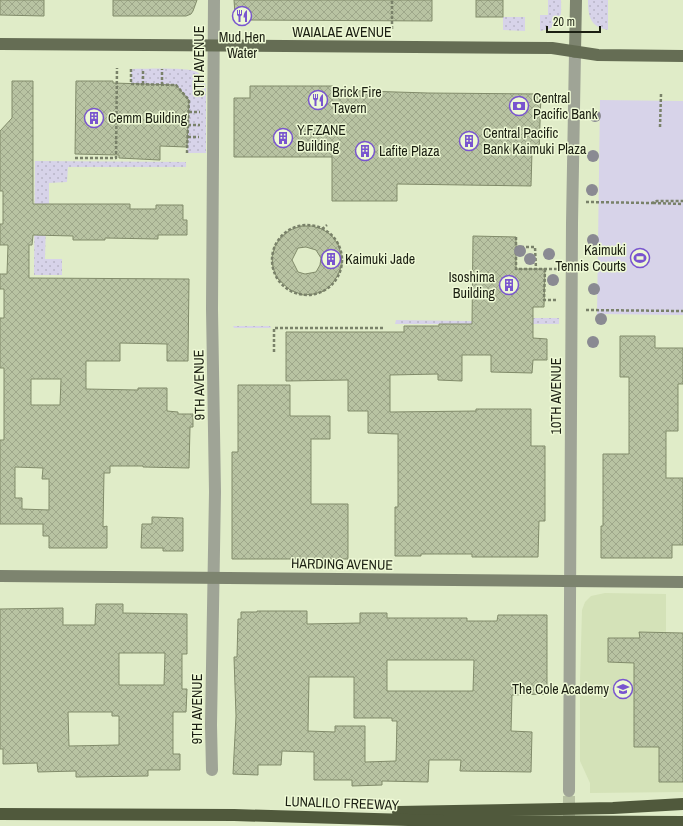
<svg xmlns="http://www.w3.org/2000/svg" width="683" height="826" viewBox="0 0 683 826" font-family="'Archivo Narrow',sans-serif">
	<defs>
		<pattern id="grass-dots" width="8" height="8" patternUnits="userSpaceOnUse"><rect width="8" height="8" fill="#d7d3e9"/><path d="M2 2h.1M6 6h.1" fill="none" stroke="#b8b5c7" stroke-width="1.8" stroke-linecap="round"/></pattern>
		<pattern id="building-cross-hatch" width="8" height="8" patternUnits="userSpaceOnUse"><rect width="8" height="8" fill="#b8c3a2"/><path d="M0 0l8 8M0 8l8-8" fill="none" stroke="#9ea78a"/></pattern>
	</defs>
	<rect width="100%" height="100%" fill="#e0ecc8"/>
	<polygon fill="#d4e2b8" points="605,593 666,594 666,731 683,731 683,792 590,793 590,783 580,761 580,681 582,610 585,602 591,596"/>
	<g fill="url(#grass-dots)">
		<path d="M548,0H561C562,19 560,28 540,31V15H548Z"/>
		<path d="M588,0H608V30C590,27 588,16 588,0Z"/>
		<polygon points="503,17 525,17 525,31 503,30"/>
		<path d="M131,69C144,69 187,67 197,72C202,75 205,81 206,88V153H187L189,100L176,85L131,84Z"/>
		<polygon points="35,161 186,162 186,167 68,167 67,182 49,183 49,221 46,221 45,259 62,259 62,275 34,275"/>
		<polygon points="511,318 559,318 559,324 395,324 396,320 472,321"/>
		<polygon points="233,326 270,326 271,328 234,328"/>
	</g>
	<polygon fill="#d7d3e9" points="600,100 683,101 683,315 597,314"/>
	<g fill="url(#building-cross-hatch)" stroke="#818b6a" fill-rule="evenodd">
		<polygon points="0,0 44,0 44,16 0,15"/>
		<polygon points="113,0 197,0 193,11 191,14 186,16 113,16"/>
		<polygon points="234,0 432,0 432,21 246,20 241,19 235,14"/>
		<rect x="476" y="0" width="27" height="17"/>
		<path d="M12,81H33V204H130V209H156V205H183V220H187V235H158V239L105,238V240H73V236L33,235L32,245H29V278L189,279L188,361H167V344L120,343V361H86V389L138,390V388H167V411L178,412V414H193V427H190L189,468L143,467V466H110V473H104L103,527L107,526V548H49V536H43V524H0V440H4V368H0V318H4V289H0V274H7L8,245H0V224H3V191H0V131L12,118ZM31,379H61L60,405H31ZM15,467L43,468L42,479H49V510L22,509V498H15Z"/>
		<polygon points="76,81 113,81 113,83 176,85 189,100 187,147 160,146 160,160 119,158 119,155 75,154"/>
		<polygon points="250,86 333,86 333,90 428,93 541,94 539,151 532,151 531,186 397,184 397,201 332,201 332,157 234,157 234,98 250,98"/>
		<path d="M301,226H312L322,229L331,235L338,244L341,254L342,265L338,275L332,284L324,291L314,294L303,295L290,290L277,278L273,268L272,257L275,246L281,237L290,230ZM306,247L316,250L321,258L320,265L316,272L305,274L298,272L292,260L298,248Z"/>
		<polygon points="473,236 516,237 516,269 545,269 544,307 533,307 533,338 547,339 547,360 533,360 532,373 491,372 491,355 462,355 462,381 438,380 438,374 390,375 390,412 476,411 476,409 531,409 531,446 545,446 545,521 539,521 538,557 472,557 472,554 421,554 421,556 395,556 395,507 398,507 398,434 368,433 368,411 348,411 348,380 286,381 286,332 404,332 404,326 439,326 439,324 472,324"/>
		<polygon points="620,336 655,336 655,348 683,348 683,384 678,384 678,431 666,431 666,478 683,478 683,545 672,545 672,558 601,558 601,526 603,526 603,454 629,454 629,377 620,377"/>
		<polygon points="238,385 290,385 290,416 330,416 330,439 311,439 311,504 348,504 348,559 232,559 232,452 238,452"/>
		<polygon points="152,517 183,518 183,551 163,551 163,548 141,548 142,524 152,524"/>
		<path d="M96,604H123V613L187,614V654H182V689H187L186,712H173V754H180V770H148V776L76,777V771L38,772L37,763L3,764V749H0V609L63,608V625H95ZM119,653H165L164,685H119ZM68,712H112V716H119V745L69,746Z"/>
		<path d="M257,611H307V624L360,623V613H387V618H467V621H497L498,615H547V694L512,695L511,731L532,732L531,772L460,771L461,760H429L428,782L382,781V785L352,786V780H314V752L282,751L281,765H258V775L233,774L236,716L234,657H237L238,619H241V612H257ZM387,660H474L473,691H387ZM309,677H354V718H392V721H397L396,761L365,762V726H335V732L308,731Z"/>
		<polygon points="639,632 683,633 683,782 659,782 659,747 634,747 634,663 608,662 608,638 640,638"/>
	</g>
	<g fill="none" stroke-linecap="round" stroke-linejoin="round">
		<polyline stroke="#b9c3a4" stroke-width="12" stroke-dasharray="12 6" stroke-linecap="butt" points="569,826 569,791"/>
		<g stroke="#798169" stroke-width="2.5" stroke-dasharray="3 2" stroke-linecap="butt">
			<polyline points="392,29 392,0"/>
			<polyline points="131,69 131,84 176,85 189,100 187,153"/>
			<polyline points="143,84 143,69"/>
			<polyline points="162,85 162,69"/>
			<polyline points="189,112 200,112"/>
			<polyline points="188,125 200,125"/>
			<polyline points="660,127 661,94"/>
			<polyline points="188,137 199,137"/>
			<polyline points="75,158 116,158 117,68"/>
			<polyline points="586,202 652,203 657,201 683,201"/>
			<polyline points="653,203 683,204"/>
			<circle cx="307" cy="260" r="35"/>
			<polyline points="322,229 327,225"/>
			<polyline points="516,237 516,269 559,269"/>
			<polyline points="516,247 535,247 536,269"/>
			<polyline points="545,269 544,300 557,300"/>
			<polyline points="586,310 683,311"/>
			<polyline points="274,352 274,328 383,328"/>
		</g>
		<g stroke="#9fa496" stroke-width="12">
			<polyline points="212,770 211,725 215,492 212,309 214,0"/>
			<polyline points="569,791 572,223 575,52"/>
		</g>
		<g stroke="#7d846f" stroke-width="12">
			<polyline points="575,52 576,0"/>
			<polyline points="0,576 683,582"/>
		</g>
		<polyline stroke="#656d54" stroke-width="12" points="0,44 552,48 598,55 683,56"/>
		<g stroke="#50593c" stroke-width="12">
			<polyline points="398,812 613,808 683,804"/>
			<polyline points="0,814 234,815 443,821 683,822"/>
		</g>
	</g>
	<g fill="#8a8a92">
		<circle cx="595" cy="116" r="6"/>
		<circle cx="593" cy="156" r="6"/>
		<circle cx="592" cy="190" r="6"/>
		<circle cx="593" cy="240" r="6"/>
		<circle cx="520" cy="251" r="6"/>
		<circle cx="549" cy="254" r="6"/>
		<circle cx="530" cy="259" r="6"/>
		<circle cx="553" cy="280" r="6"/>
		<circle cx="594" cy="289" r="6"/>
		<circle cx="601" cy="319" r="6"/>
		<circle cx="593" cy="342" r="6"/>
	</g>
	<defs>
		<symbol id="restaurant-ring" viewBox="-11 -11 22 22"><circle r="9.5" fill="#eef9d5" stroke="#7955cf" stroke-width="1.5"/><path d="M-5-6h1v4h1v-4h1v4h1v-4h1v5L-1.5 .5V6h-2V.5L-5-1ZM5-6V6H3V1.5H1.5Q1.5-4 5-6Z" fill="#7955cf"/></symbol>
		<symbol id="bank-ring" viewBox="-11 -11 22 22"><circle r="9.5" fill="#eef9d5" stroke="#7955cf" stroke-width="1.5"/><path d="M-6-4H6V4H-6ZM0-2.3a2.3 2.3 0 1 0 0 4.6a2.3 2.3 0 1 0 0-4.6Z" fill="#7955cf"/></symbol>
		<symbol id="building-ring" viewBox="-11 -11 22 22"><circle r="9.5" fill="#eef9d5" stroke="#7955cf" stroke-width="1.5"/><path d="M-4-6H4V6H1V3H-1V6H-4ZM-2.5-4.3h1.7v1.8h-1.7ZM.8-4.3h1.7v1.8H.8ZM-2.5-1h1.7V.8h-1.7ZM.8-1h1.7V.8H.8Z" fill="#7955cf"/></symbol>
		<symbol id="stadium-ring" viewBox="-11 -11 22 22"><circle r="9.5" fill="#eef9d5" stroke="#7955cf" stroke-width="1.5"/><path d="M0-5a6.5 5 0 1 0 0 10a6.5 5 0 1 0 0-10ZM-3.5-1.8h7v3.6h-7Z" fill="#7955cf"/></symbol>
		<symbol id="school-ring" viewBox="-11 -11 22 22"><circle r="9.5" fill="#eef9d5" stroke="#7955cf" stroke-width="1.5"/><path d="M0-5L7-2L0 1L-7-2ZM-4 1L0 2.5L4 1V4Q0 6-4 4Z" fill="#7955cf"/></symbol>
	</defs>
	<g fill-rule="evenodd">
		<use href="#restaurant-ring" x="231" y="5" width="22" height="22"/>
		<use href="#restaurant-ring" x="307" y="89" width="22" height="22"/>
		<use href="#bank-ring" x="508" y="95" width="22" height="22"/>
		<use href="#building-ring" x="83" y="107" width="22" height="22"/>
		<use href="#building-ring" x="272" y="127" width="22" height="22"/>
		<use href="#building-ring" x="458" y="130" width="22" height="22"/>
		<use href="#building-ring" x="354" y="140" width="22" height="22"/>
		<use href="#stadium-ring" x="629" y="247" width="22" height="22"/>
		<use href="#building-ring" x="320" y="248" width="22" height="22"/>
		<use href="#building-ring" x="498" y="274" width="22" height="22"/>
		<use href="#school-ring" x="612" y="678" width="22" height="22"/>
	</g>
	<g text-anchor="middle" stroke-width="3" stroke-linejoin="round" paint-order="stroke">
		<g font-size="14" fill="#1b1f12" stroke="#eef9d5">
			<text x="342" y="37">WAIALAE AVENUE</text>
			<text transform="translate(199 61) rotate(-90)" y="5">9TH AVENUE</text>
			<text transform="translate(199 385) rotate(-91)" y="5">9TH AVENUE</text>
			<text transform="translate(556 396) rotate(-90)" y="5">10TH AVENUE</text>
			<text transform="translate(342 564) rotate(1)" y="5">HARDING AVENUE</text>
			<text transform="translate(197 709) rotate(-90)" y="5">9TH AVENUE</text>
			<text transform="translate(342 803) rotate(2)" y="5">LUNALILO FREEWAY</text>
		</g>
		<g font-size="14" fill="#1b1f12" stroke="#eef9d5" text-anchor="start">
			<text x="242" y="42" text-anchor="middle">Mud Hen<tspan x="242" dy="16">Water</tspan></text>
			<text x="332" y="97">Brick Fire<tspan x="332" dy="16">Tavern</tspan></text>
			<text x="533" y="103">Central<tspan x="533" dy="16">Pacific Bank</tspan></text>
			<text x="108" y="123">Cemm Building</text>
			<text x="297" y="135">Y.F.ZANE<tspan x="297" dy="16">Building</tspan></text>
			<text x="483" y="138">Central Pacific<tspan x="483" dy="16">Bank Kaimuki Plaza</tspan></text>
			<text x="379" y="156">Lafite Plaza</text>
			<text x="626" y="255" text-anchor="end">Kaimuki<tspan x="626" dy="16">Tennis Courts</tspan></text>
			<text x="345" y="264">Kaimuki Jade</text>
			<text x="495" y="282" text-anchor="end">Isoshima<tspan x="495" dy="16">Building</tspan></text>
			<text x="609" y="694" text-anchor="end">The Cole Academy</text>
		</g>
	</g>
	<path d="M547 26v6h53v-6" fill="none" stroke="#1b1f12" stroke-width="2"/>
	<text x="553" y="26" font-size="12" fill="#1b1f12" stroke="#eef9d5" stroke-width="3" paint-order="stroke">20 m</text>
</svg>
